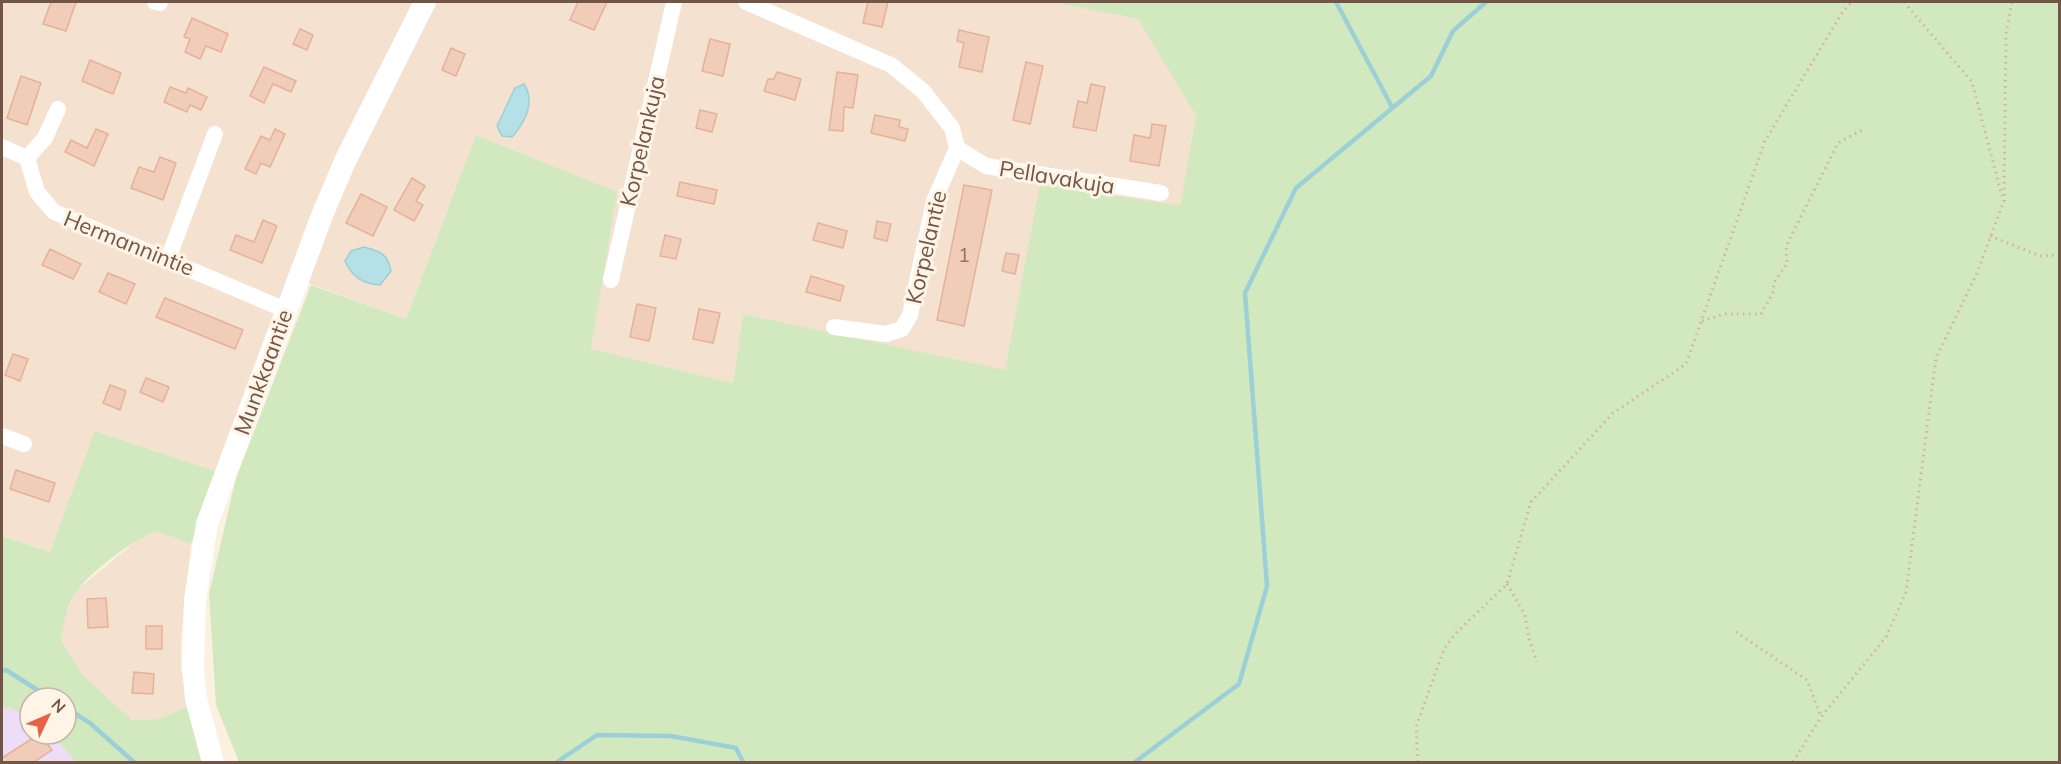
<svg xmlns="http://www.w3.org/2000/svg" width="2061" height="764" viewBox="0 0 2061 764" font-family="Mulish,sans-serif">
	<rect width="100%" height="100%" fill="#fcf0e0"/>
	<g fill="#f4e1cf">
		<polygon points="2,2 1051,2 1138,19 1196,114 1180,207 1040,185 1006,371 743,314 733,383 591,349 616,192 476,135 406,319 289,276 215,471 96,431 50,552 2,536"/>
		<polygon points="155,531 191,544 181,636 181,670 189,706 159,719 132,720 84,676 61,641 65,616 76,591 140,538"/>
	</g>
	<polygon fill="#edddf8" points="10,708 30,718 30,734 51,734 76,762 2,762 2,709"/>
	<g fill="#d2e9bf">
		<polygon points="1051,2 2059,2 2059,762 239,762 216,705 209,594 236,478 311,285 406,319 476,135 617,192 591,349 733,383 743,314 1005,370 1040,184 1180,206 1196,115 1138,19"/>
		<path d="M95,431L215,471L191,544L155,531C131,542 92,570 77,591C66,605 64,624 61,641L84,676L132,720L159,719L189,706L207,762H76L51,734H66V698H30V718L10,708L2,709V536L50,552Z"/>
	</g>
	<g fill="#b5e0e5" stroke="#9bd0d7" stroke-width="1.5">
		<path d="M524,84C536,103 525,122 512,137L502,136L497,126L515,88Z"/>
		<path d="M364,247C380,251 388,254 391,271L380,285C363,284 352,277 345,261L351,251Z"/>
	</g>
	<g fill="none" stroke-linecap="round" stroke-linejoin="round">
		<g stroke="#9bd0d7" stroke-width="4.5">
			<polyline points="1336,2 1392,107"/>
			<polyline points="2,671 6,670 50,698"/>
			<polyline points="66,708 90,723 134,762"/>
			<polyline points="557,762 597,735 671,736 736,748 743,762"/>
			<polyline points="1135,762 1239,684 1267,586 1245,293 1296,188 1431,76 1453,31 1486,2"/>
		</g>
	</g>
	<g fill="#f1ccb8" stroke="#e4b298" stroke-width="1.5">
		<polygon points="51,2 76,2 66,31 43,24"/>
		<polygon points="578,2 607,2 594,30 570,20"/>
		<polygon points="868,2 888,2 882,27 863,23"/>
		<polygon points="192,18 228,34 221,52 206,46 200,59 185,52 190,39 184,37"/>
		<polygon points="300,29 313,35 307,50 293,44"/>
		<polygon points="959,30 989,37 982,72 959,67 964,43 957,41"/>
		<polygon points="710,39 730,44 723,76 702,71"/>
		<polygon points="451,48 465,54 456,76 442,70"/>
		<polygon points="90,60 121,73 113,94 82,81"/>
		<polygon points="1026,62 1043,66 1030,124 1013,120"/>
		<polygon points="264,67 296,81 291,92 273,84 264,103 250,96"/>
		<polygon points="777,72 801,79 795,100 764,91 768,79 774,79"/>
		<polygon points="837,72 858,75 853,108 844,107 843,131 829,130"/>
		<polygon points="21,76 41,83 27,125 7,118"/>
		<polygon points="1091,84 1105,87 1096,131 1073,127 1078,101 1087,103"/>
		<polygon points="170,87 186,93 188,88 207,97 201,110 190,105 187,112 164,102"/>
		<polygon points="700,110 717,114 712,132 696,128"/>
		<polygon points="875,115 900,120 899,127 908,129 905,141 871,133"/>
		<polygon points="1152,124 1166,126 1159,166 1130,161 1134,135 1150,138"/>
		<polygon points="96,129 108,134 94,166 65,152 71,140 87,148"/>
		<polygon points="275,129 285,134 270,167 261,163 256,174 245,169 261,136 270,140"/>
		<polygon points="160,157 176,163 163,200 131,188 139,167 154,172"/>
		<polygon points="412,178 425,186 416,201 423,205 414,221 394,210"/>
		<polygon points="680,182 717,190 714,204 677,196"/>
		<polygon points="964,185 992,190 964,326 937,320"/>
		<polygon points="361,194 387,207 373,236 346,223"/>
		<polygon points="263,220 277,226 262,263 230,250 236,235 254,242"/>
		<polygon points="877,221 891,224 887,241 874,238"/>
		<polygon points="818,223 847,231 843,248 813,240"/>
		<polygon points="665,235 681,239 676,259 660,256"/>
		<polygon points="50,249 81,264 73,279 42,265"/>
		<polygon points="1006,253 1019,255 1015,274 1002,271"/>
		<polygon points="108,273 135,284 126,304 99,292"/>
		<polygon points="811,276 844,286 840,301 806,292"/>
		<polygon points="165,298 243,330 235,349 156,317"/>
		<polygon points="637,304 656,308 649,341 630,337"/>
		<polygon points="699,309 720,313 713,343 693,339"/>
		<polygon points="13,354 28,359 20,381 5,375"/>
		<polygon points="146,378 169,387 163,402 140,392"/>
		<polygon points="110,385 126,391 120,410 103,403"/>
		<polygon points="16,470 55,483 49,502 10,489"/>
		<polygon points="106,598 108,627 88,628 87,599"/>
		<rect x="146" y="626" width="16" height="23"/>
		<polygon points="134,672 154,674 153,694 132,693"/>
		<polygon points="39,734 52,750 34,762 2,762 2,758"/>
	</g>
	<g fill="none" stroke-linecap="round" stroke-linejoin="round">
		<g stroke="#d6b09c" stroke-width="3" stroke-dasharray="1.5 4.5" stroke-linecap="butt">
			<polyline points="1904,2 1972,82 2002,196"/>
			<polyline points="1990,236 2040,256 2060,255"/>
			<polyline points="1702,321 1725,314 1761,314 1773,293 1774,282 1787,264 1786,246 1838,143 1862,130"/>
			<polyline points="1507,584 1525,615 1529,639 1537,662"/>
			<polyline points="1736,632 1807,680 1821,717"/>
			<polyline points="1418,762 1416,727 1444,649 1455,634 1507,584 1531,502 1613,413 1686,364 1765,141 1843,11 1852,2"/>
			<polyline points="1793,762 1821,717 1886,637 1906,592 1936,358 1977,273 2004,201 2006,34 2012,2"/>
		</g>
		<g stroke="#fff" stroke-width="16">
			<polyline points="155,2 160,3"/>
			<polyline points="746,2 891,65 923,91 952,128 957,148 934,201 910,315 902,329 886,334 834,327"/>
			<polyline points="2,147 27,158 37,192 54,212 286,310"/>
			<polyline points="957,148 986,166 1161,193"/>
			<polyline points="27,158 45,138 58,109"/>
			<polyline points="168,259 215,134"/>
			<polyline points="611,280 674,2"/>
			<polyline points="2,436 24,444"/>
		</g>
		<polyline stroke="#fff" stroke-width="22" points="213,762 196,699 193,667 195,600 207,524 323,213 346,159 425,2"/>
	</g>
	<g text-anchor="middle" stroke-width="6" stroke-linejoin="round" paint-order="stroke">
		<g font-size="20" fill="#927364">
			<text x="964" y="262">1</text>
		</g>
		<g font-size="22" fill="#735548" stroke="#fff4e6">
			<text transform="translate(642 141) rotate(-77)" y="8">Korpelankuja</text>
			<text transform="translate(1057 177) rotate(9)" y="8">Pellavakuja</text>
			<text transform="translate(129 243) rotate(22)" y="8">Hermannintie</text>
			<text transform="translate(926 247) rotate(-77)" y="8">Korpelantie</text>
			<text transform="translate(263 372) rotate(-70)" y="8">Munkkaantie</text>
		</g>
	</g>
	<rect width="2061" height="764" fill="none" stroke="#735548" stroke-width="6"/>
	<g transform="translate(48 716) rotate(46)"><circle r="28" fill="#fff4e6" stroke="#c7b4a7" stroke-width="1.5"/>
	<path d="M0-4.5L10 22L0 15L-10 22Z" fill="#e76244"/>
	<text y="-9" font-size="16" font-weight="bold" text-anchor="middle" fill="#735548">N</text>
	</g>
</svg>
